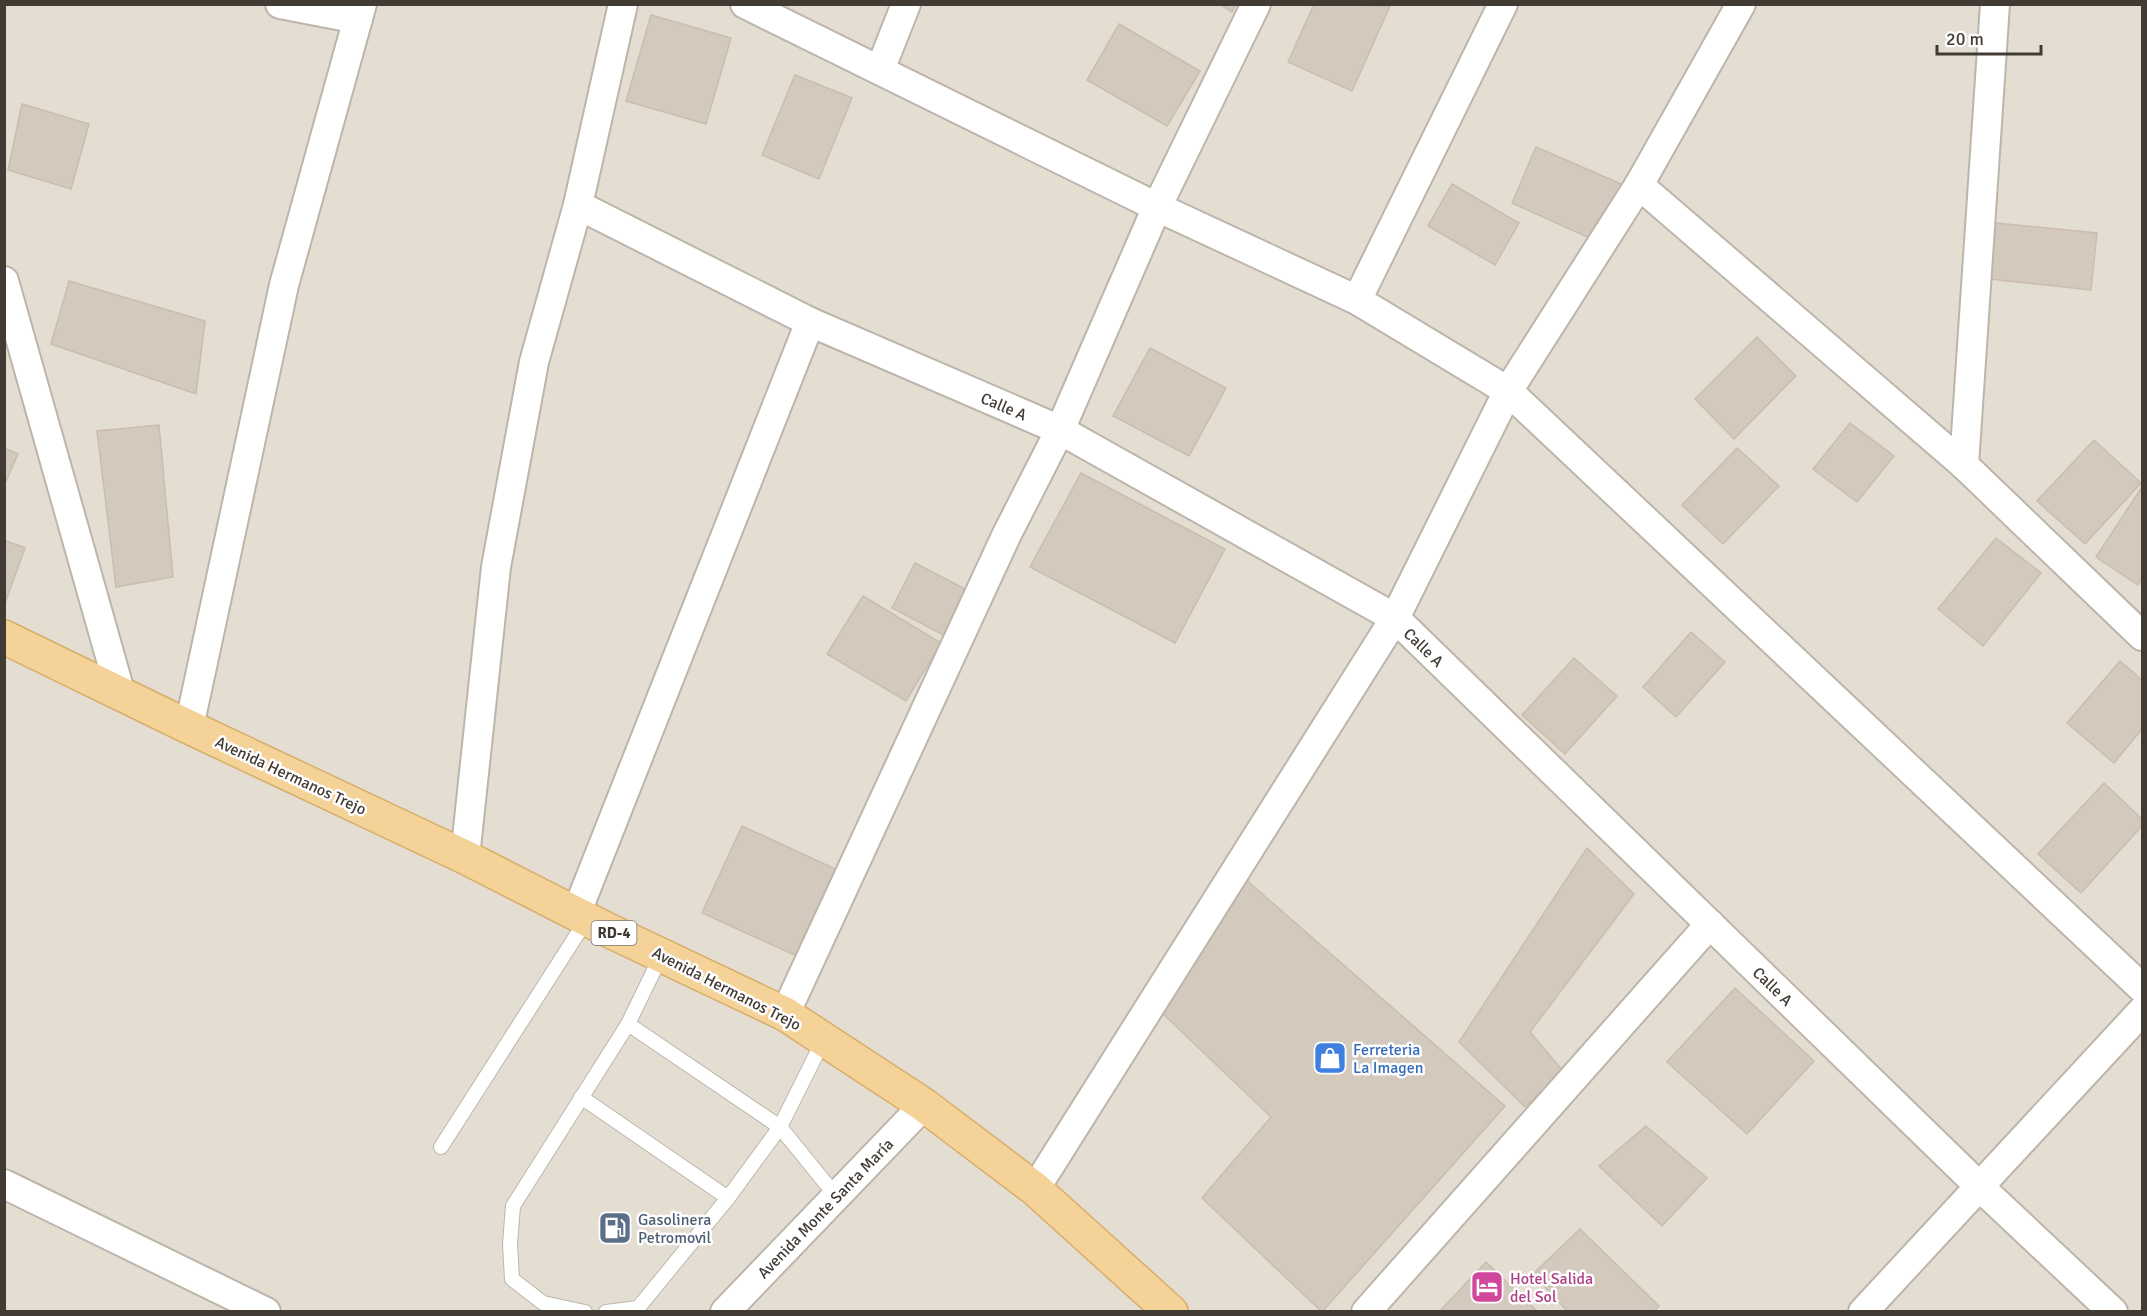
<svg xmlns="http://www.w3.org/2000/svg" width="2147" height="1316" viewBox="0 0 2147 1316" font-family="Signika,sans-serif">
	<rect width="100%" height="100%" fill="#f0ebe4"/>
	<rect fill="#e4ddd2" x="5" y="5" width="2137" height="1306"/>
	<g fill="#d4c9bd" stroke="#cbbdae" stroke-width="1.5">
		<polygon points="1219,4 1236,4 1232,12"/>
		<polygon points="1314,4 1390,6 1352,91 1288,62"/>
		<polygon points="651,15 731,38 706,124 626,101"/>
		<polygon points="1119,24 1200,71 1167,126 1087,80"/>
		<polygon points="795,75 852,98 819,179 762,155"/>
		<polygon points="22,104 89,124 71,189 8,170"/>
		<polygon points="1536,147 1621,184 1596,241 1512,203"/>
		<polygon points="1452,184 1519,223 1495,265 1428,226"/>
		<polygon points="1996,223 2097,233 2091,290 1990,279"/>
		<polygon points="69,281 205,321 196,394 51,344"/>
		<polygon points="1757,337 1796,376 1734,439 1695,399"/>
		<polygon points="1150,348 1226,388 1189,456 1113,416"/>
		<polygon points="1850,423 1894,456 1857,502 1813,469"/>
		<polygon points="159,425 173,577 116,587 97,431"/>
		<polygon points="2094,440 2141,483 2085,544 2037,501"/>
		<polygon points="4,448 18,454 4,486"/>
		<polygon points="1737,448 1779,486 1723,544 1682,505"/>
		<polygon points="1081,473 1225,549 1175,643 1030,567"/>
		<polygon points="2142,487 2142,578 2138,585 2096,557"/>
		<polygon points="1996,538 2041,573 1983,646 1938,609"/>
		<polygon points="4,540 25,548 4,606"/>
		<polygon points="915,563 971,592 947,637 892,608"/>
		<polygon points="863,596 941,643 906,701 827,654"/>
		<polygon points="1691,632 1725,662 1676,717 1643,687"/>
		<polygon points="1574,658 1617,696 1565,754 1522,715"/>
		<polygon points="2120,661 2142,680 2142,729 2114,763 2067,723"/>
		<polygon points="2104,783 2142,819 2142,826 2081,893 2038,854"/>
		<polygon points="742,826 842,872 801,958 702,913"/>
		<polygon points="1587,848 1634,894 1530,1032 1563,1071 1525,1107 1459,1042"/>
		<polygon points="1244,878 1505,1106 1322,1312 1202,1198 1271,1117 1159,1010"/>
		<polygon points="1735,988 1814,1061 1747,1134 1667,1062"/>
		<polygon points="1646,1126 1707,1178 1662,1226 1599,1166"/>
		<polygon points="1580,1229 1659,1306 1653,1312 1568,1312 1533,1274"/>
		<polygon points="1486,1262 1538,1312 1439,1312"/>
	</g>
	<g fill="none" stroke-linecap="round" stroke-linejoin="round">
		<defs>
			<g id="service">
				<polyline points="628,1024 661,956"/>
				<polyline points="824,1039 780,1127 836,1196"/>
				<polyline points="581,1097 728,1198"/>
				<polyline points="441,1147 587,919"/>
				<polyline points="585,1312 543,1303 512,1279 510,1244 513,1206 628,1024 780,1127 728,1198 638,1308 606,1312"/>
			</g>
			<g id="minor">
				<polyline points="280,4 358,19"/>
				<polyline points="745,4 1157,207 1357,300 1508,391 2142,988"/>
				<polyline points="880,70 906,4"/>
				<polyline points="1639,185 1964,465 2142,636"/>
				<polyline points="578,205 810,322 1060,430 1395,618 1980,1187 2113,1312"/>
				<polyline points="4,281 121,695"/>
				<polyline points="1357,300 1503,4"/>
				<polyline points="1964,465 1995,4"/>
				<polyline points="189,727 284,285 362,4"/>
				<polyline points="465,857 496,567 534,362 578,205 623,4"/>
				<polyline points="576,914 810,322"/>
				<polyline points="785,1014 1007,534 1060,430 1157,207 1256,4"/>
				<polyline points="4,1184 266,1312"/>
				<polyline points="1035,1189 1395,618 1508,391 1639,185 1741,4"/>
				<polyline points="725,1312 924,1105"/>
				<polyline points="1366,1312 1710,924"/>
				<polyline points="1863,1312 2142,1011"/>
			</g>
			<polyline id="primary" points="4,637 189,727 465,857 608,930 785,1014 924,1105 1035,1189 1171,1312"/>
		</defs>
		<use href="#service" stroke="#bdb5aa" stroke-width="16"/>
		<use href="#minor" stroke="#bdb5aa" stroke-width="32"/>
		<use href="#primary" stroke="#d8ad6a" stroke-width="36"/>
		<use href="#service" stroke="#fff" stroke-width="14"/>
		<use href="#minor" stroke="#fff" stroke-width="28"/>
		<use href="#primary" stroke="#f4d298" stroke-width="33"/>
	</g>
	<defs>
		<symbol id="shop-square" viewBox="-11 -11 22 22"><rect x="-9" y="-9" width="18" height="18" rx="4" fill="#3f7fe0" stroke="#fff"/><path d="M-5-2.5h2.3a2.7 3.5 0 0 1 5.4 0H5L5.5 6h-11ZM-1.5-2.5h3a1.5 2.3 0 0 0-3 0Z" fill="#fff"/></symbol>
		<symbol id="fuel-square" viewBox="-11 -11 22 22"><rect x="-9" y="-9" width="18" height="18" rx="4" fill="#5c6f8a" stroke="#fff"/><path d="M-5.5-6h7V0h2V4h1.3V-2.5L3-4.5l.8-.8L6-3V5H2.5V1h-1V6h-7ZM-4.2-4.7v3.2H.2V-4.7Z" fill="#fff"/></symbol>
		<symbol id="hotel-square" viewBox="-11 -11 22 22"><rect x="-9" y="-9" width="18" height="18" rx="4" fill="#d1479c" stroke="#fff"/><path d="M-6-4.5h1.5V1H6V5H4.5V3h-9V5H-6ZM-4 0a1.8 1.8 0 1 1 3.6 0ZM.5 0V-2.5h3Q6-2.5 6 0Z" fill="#fff"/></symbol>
	</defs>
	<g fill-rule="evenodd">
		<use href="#shop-square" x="1311" y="1039" width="38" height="38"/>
		<use href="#fuel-square" x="596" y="1209" width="38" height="38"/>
		<use href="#hotel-square" x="1468" y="1268" width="38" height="38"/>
	</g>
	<g text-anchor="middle" stroke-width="5" stroke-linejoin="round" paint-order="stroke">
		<rect fill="#fff" stroke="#7a7671" stroke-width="1.5" x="591.5" y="921" width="45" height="24" rx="4.5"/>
		<g font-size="15" font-weight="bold" fill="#413b34">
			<text x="614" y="938">RD-4</text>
		</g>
		<g font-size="16" fill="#413b34" stroke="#fff">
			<text transform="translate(1004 406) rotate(23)" y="6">Calle A</text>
			<text transform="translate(1424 647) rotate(44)" y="6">Calle A</text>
			<text transform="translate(291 775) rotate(25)" y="6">Avenida Hermanos Trejo</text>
			<text transform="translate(1773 986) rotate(44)" y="6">Calle A</text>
			<text transform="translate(727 988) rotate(27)" y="6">Avenida Hermanos Trejo</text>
			<text transform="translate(825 1208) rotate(-46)" y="6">Avenida Monte Santa María</text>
		</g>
		<g font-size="16" fill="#366cbe" stroke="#fff" text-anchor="start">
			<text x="1353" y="1055">Ferreteria<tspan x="1353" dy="18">La Imagen</tspan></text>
		</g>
		<g font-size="16" fill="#4e5e75" stroke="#fff" text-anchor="start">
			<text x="638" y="1225">Gasolinera<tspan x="638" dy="18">Petromovil</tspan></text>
		</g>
		<g font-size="16" fill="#b23c85" stroke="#fff" text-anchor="start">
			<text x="1510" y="1284">Hotel Salida<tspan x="1510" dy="18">del Sol</tspan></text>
		</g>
	</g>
	<rect width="2147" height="1316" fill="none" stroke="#413b34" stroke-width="12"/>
	<path d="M1937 45v9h104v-9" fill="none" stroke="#413b34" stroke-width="3"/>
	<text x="1946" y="45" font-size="18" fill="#413b34" stroke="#ffffff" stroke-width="4.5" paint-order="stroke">20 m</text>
</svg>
